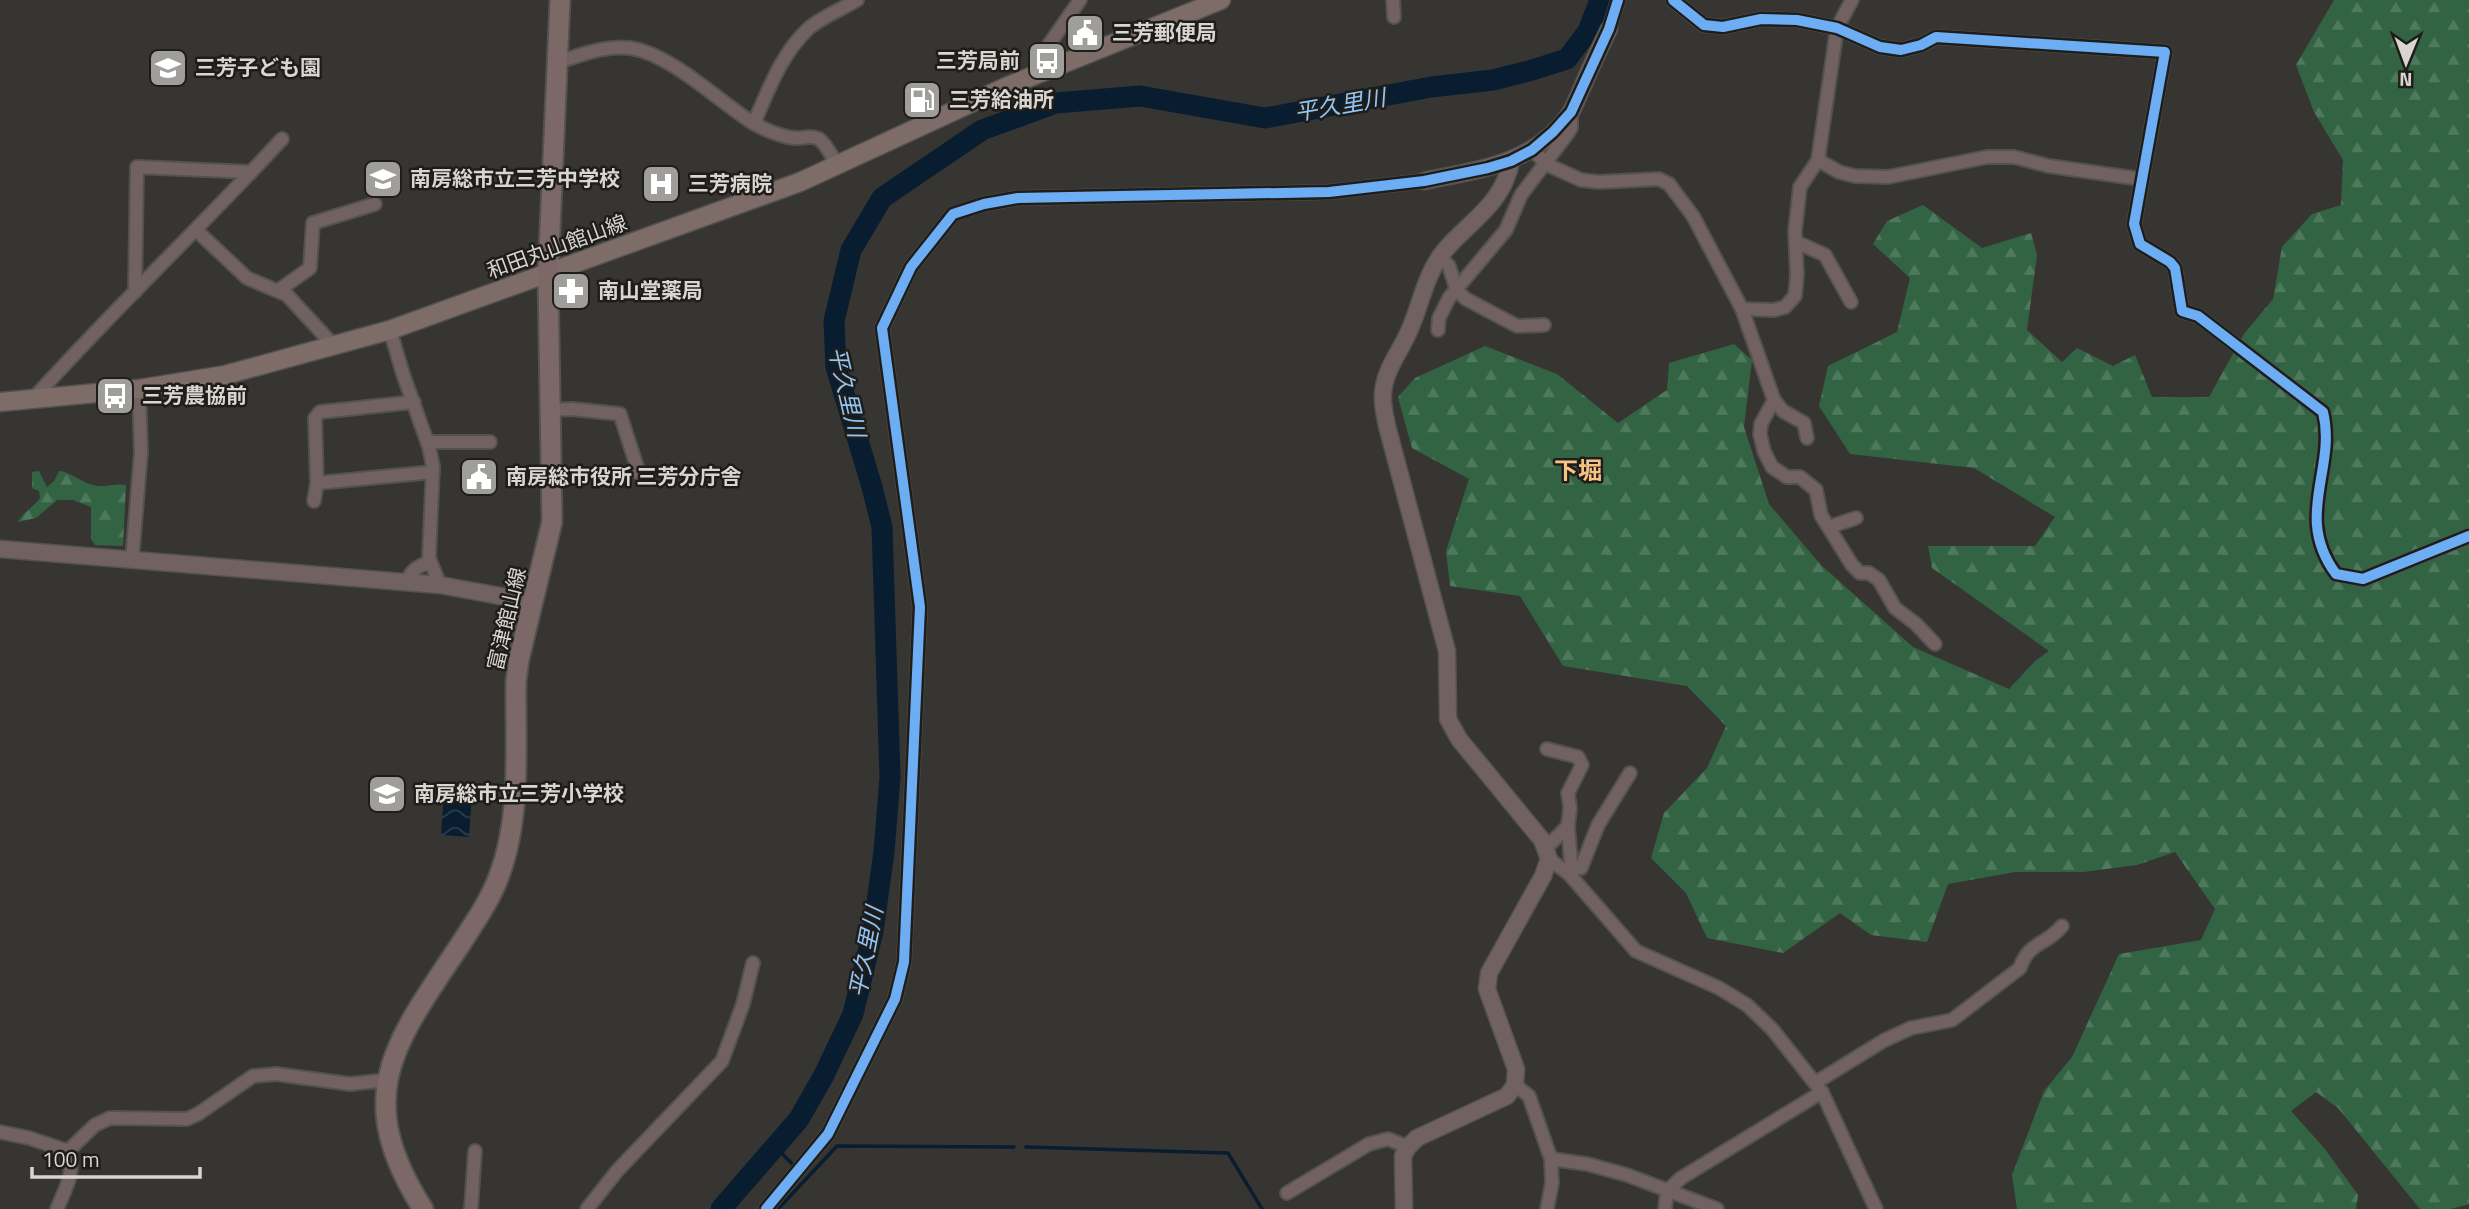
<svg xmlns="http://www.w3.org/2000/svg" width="2469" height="1209" viewBox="0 0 2469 1209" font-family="'Titillium Web','Noto Sans JP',sans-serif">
	<defs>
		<pattern id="forest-firs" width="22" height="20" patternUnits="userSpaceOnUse" patternTransform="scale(1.75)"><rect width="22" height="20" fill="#326443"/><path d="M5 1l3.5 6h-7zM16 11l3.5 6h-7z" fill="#4f795d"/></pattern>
		<pattern id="water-waves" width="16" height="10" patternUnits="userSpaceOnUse" patternTransform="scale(1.75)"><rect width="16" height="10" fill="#091d30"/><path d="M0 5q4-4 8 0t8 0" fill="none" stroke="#2c3d4d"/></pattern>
	</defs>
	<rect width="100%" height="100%" fill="#373532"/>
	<g fill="url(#forest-firs)">
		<polygon points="2334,0 2469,0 2469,1204 2451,1209 2420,1209 2338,1108 2316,1092 2291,1111 2325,1149 2358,1195 2356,1209 2017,1209 2012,1175 2044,1091 2072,1057 2119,954 2201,940 2215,909 2175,852 2137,865 2083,872 2015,872 1948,884 1927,942 1871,935 1840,913 1783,953 1707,938 1686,893 1651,858 1664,813 1707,768 1726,726 1687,686 1563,666 1520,596 1450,586 1446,551 1469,479 1412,448 1398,397 1415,378 1485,346 1557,374 1618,423 1667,390 1669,363 1734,344 1752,360 1744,427 1769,504 1821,565 1913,647 2009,689 2035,661 2049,651 1932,568 1928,546 2035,546 2055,517 1974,468 1850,454 1819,406 1828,366 1897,332 1910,278 1873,244 1887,221 1923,205 1982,248 2031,233 2037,255 2027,330 2062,362 2077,348 2113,366 2135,355 2152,397 2209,397 2244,334 2273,299 2282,247 2312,214 2341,205 2343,160 2314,112 2296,65"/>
		<path d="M39,471L47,487L54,481L59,471C72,472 83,484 97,486C106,487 116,483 126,485L123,546L95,545L91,539V507L73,500H57L36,518L18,522C23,512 33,508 40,498L39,491L32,488V472Z"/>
	</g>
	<polygon fill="url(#water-waves)" points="444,792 472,794 469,837 441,835"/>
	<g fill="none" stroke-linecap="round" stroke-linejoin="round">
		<g stroke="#091d30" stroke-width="3.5">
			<polyline points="775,1146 795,1167"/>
			<polyline points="1026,1147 1228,1153 1262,1209"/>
			<polyline points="778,1209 837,1146 1014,1147"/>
		</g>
		<polyline stroke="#091d30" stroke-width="21" points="721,1209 799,1119 824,1075 853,1014 873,931 884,852 890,777 882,527 872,487 836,367 834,321 851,250 882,198 982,130 1056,103 1140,96 1265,118 1431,87 1493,80 1532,70 1567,59 1588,31 1600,0"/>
		<defs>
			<g id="minor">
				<polyline points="1393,0 1394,17"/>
				<path d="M1673,0L1704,25L1723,27L1761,19L1797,20L1837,28L1880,47L1901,50L1921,45L1936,37L2165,52L2134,224L2140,244L2170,262L2175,268L2182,311L2198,316L2323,412C2337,469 2293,516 2336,574L2363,579L2469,536"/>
				<polyline points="1609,29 1618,0"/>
				<path d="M558,62C581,55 606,45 630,48C671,54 718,101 753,123C765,130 784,138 798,138C806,138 811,135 819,139C827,145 832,157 837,165"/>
				<polyline points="1037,76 1039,59 1080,0"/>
				<path d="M754,123C769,89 781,54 809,28C822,17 842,9 857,0"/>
				<polyline points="1532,150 1548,165 1581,180 1599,182 1659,179 1669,184 1693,216 1742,309 1774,400 1761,424 1760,434 1764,451 1772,467 1787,477 1800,477 1816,490 1821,515 1852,565 1860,573 1869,573 1879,580 1895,608 1916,624 1935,644"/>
				<polyline points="1818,160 1839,172 1855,176 1888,177 1987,157 2014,157 2049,166 2141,179"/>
				<polyline points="196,230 247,278 287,295 334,346"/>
				<polyline points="1796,242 1825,255 1851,302"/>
				<polyline points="1440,257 1449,266 1457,291 1466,299 1517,326 1544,325"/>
				<polyline points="279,290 310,268 313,223 375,204"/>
				<polyline points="135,292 137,167 251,172"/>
				<polyline points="1742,309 1774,310 1785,307 1795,296 1797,275 1795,231 1800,187 1818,160 1837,28 1852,0"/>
				<polyline points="390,330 403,374 429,447 433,466 429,558 440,585"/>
				<polyline points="1438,330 1439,318 1449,298 1506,230 1521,195 1568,133 1571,128 1571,112"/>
				<path d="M33,399C113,310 201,227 282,139"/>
				<polyline points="1774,400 1783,411 1804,423 1807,438"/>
				<polyline points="551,410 572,409 620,414 639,473"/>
				<polyline points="427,442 490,442"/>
				<polyline points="317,483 433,472"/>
				<polyline points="314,501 317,483 315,418 320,412 414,402"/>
				<polyline points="1829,527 1856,518"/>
				<polyline points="132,560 141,452 139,389"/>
				<path d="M407,582C411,570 418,566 430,562"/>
				<polyline points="1568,826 1571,863 1574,869 1581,868 1598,825 1630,773"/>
				<polyline points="1545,849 1568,826 1570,808 1568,793 1582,765 1578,757 1547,749"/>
				<polyline points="1549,859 1569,874 1636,951 1719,988 1747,1005 1772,1029 1822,1092 1876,1209"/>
				<path d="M1815,1083L1883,1041L1911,1028L1952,1020L2020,968C2028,942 2047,945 2062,926"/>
				<polyline points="1515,1085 1529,1096 1551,1159 1552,1183 1547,1209"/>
				<polyline points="0,1132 29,1138 68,1151"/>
				<polyline points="68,1151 95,1125 110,1118 187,1119 198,1114 253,1076 276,1074 350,1084 387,1080"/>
				<polyline points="1551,1159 1587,1164 1627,1175 1717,1209"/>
				<polyline points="1287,1193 1369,1144 1388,1139 1408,1147"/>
				<path d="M57,1209C65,1189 76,1173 68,1151"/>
				<polyline points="471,1209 475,1151"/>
				<polyline points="587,1209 617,1171 722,1061 743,1004 753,963"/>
				<polyline points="766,1209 828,1134 895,999 904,962 920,607 882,328 911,267 953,214 984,204 1018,198 1329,192 1424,181"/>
				<polyline points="1665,1209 1667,1191 1681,1178 1822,1092"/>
			</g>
			<g id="tertiary">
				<path d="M1424,181C1478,170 1538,163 1571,112C1575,105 1578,96 1582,88C1590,68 1600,48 1609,29"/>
				<polyline points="0,549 440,585 533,602"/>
				<path d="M1404,1209L1403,1156L1408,1147L1417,1138L1507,1096L1515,1085L1516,1069L1487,989L1489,973L1543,876L1549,859L1542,840L1459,739L1448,719L1447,651L1387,426C1385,416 1382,404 1383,394C1384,370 1401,351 1410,329C1421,304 1426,272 1445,250C1470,221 1504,203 1511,161"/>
			</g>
			<polyline id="secondary" points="0,402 139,389 225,375 390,330 800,182 1008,86 1221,0"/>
			<path id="primary" d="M423,1209C351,1095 394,1044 460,945C474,923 490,901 499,876C522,815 515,745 516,681L519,659L552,522L548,275L560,0"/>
		</defs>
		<use href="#minor" stroke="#535250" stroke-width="16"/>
		<use href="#tertiary" stroke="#535250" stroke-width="19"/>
		<use href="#secondary" stroke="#535250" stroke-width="21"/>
		<use href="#primary" stroke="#535250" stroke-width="23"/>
		<use href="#minor" stroke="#716261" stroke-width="12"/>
		<use href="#tertiary" stroke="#716261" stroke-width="16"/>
		<use href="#secondary" stroke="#7e6c69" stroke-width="18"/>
		<use href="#primary" stroke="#7c6967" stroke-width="19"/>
		<defs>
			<g id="cycleway">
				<path d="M1673,0L1704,25L1723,27L1761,19L1797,20L1837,28L1880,47L1901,50L1921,45L1936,37L2165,52L2134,224L2140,244L2170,262L2175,268L2182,311L2198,316L2323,412C2337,469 2293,516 2336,574L2363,579L2469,536"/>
				<polyline points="766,1209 828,1134 895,999 904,962 920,607 882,328 911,267 953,214 984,204 1018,198 1329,192 1424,181 1488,168 1511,161 1532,150 1553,132 1571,112 1609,29 1618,0"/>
			</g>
		</defs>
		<use href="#cycleway" stroke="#1f1d1a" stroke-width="15"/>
		<use href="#cycleway" stroke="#6dadf4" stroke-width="10"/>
	</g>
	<defs>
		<symbol id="civic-square" viewBox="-11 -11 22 22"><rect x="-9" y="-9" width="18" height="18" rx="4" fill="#a09e9a" stroke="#1f1d1a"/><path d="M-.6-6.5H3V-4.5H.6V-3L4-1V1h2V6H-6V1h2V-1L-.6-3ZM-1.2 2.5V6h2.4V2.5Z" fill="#fff"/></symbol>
		<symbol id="bus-square" viewBox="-11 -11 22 22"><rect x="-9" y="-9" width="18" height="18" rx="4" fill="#a09e9a" stroke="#1f1d1a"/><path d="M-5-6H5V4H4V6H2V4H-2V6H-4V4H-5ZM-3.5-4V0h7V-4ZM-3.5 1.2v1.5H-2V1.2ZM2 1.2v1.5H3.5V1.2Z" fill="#fff"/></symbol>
		<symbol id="school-square" viewBox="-11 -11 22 22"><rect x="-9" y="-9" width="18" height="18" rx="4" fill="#a09e9a" stroke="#1f1d1a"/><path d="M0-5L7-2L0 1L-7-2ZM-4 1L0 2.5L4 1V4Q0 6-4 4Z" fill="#fff"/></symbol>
		<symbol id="fuel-square" viewBox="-11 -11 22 22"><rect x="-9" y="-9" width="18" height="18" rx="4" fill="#a09e9a" stroke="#1f1d1a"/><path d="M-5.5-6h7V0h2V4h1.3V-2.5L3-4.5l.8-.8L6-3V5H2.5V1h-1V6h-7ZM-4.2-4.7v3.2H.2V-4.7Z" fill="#fff"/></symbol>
		<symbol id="hospital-square" viewBox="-11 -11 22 22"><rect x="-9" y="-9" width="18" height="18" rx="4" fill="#a09e9a" stroke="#1f1d1a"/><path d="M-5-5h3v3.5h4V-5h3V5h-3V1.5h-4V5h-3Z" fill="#fff"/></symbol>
		<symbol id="pharmacy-square" viewBox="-11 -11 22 22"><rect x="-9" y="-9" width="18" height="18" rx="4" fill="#a09e9a" stroke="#1f1d1a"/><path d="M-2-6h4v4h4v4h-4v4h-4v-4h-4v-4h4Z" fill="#fff"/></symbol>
	</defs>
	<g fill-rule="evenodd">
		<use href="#civic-square" x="1063" y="11" width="44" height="44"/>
		<use href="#bus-square" x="1025" y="39" width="44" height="44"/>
		<use href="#school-square" x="146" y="46" width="44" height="44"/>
		<use href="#fuel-square" x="900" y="78" width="44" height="44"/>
		<use href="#school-square" x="361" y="157" width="44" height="44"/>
		<use href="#hospital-square" x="639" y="162" width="44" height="44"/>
		<use href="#pharmacy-square" x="549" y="269" width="44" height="44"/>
		<use href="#bus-square" x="93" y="374" width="44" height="44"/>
		<use href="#civic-square" x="457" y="455" width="44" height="44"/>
		<use href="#school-square" x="365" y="772" width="44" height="44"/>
	</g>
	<g text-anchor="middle" stroke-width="5" stroke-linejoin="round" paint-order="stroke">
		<g font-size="21" font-weight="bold" fill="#d9d6d2" stroke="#1f1d1a" text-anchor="start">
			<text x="1112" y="40">三芳郵便局</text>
			<text x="1020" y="68" text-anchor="end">三芳局前</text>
			<text x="195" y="75">三芳子ども園</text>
			<text x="949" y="107">三芳給油所</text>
			<text x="410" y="186">南房総市立三芳中学校</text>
			<text x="688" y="191">三芳病院</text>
			<text x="598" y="298">南山堂薬局</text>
			<text x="142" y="403">三芳農協前</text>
			<text x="506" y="484">南房総市役所 三芳分庁舎</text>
			<text x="414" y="801">南房総市立三芳小学校</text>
		</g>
		<g font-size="21" fill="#d9d6d2" stroke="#1f1d1a">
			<text transform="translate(557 247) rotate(-20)" y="7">和田丸山館山線</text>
			<text transform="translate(507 619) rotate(-77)" y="7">富津館山線</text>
		</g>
		<g font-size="23" font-style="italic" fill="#90c5f8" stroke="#1f1d1a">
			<text transform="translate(1340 105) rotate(-10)" y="8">平久里川</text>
			<text transform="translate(847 392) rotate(77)" y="8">平久里川</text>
			<text transform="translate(866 952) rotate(-79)" y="8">平久里川</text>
		</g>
		<g font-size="24" font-weight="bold" fill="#f8c284" stroke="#1f1d1a">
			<text x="1578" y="479">下堀</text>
		</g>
	</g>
	<g transform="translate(2406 63) rotate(181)" stroke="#1f1d1a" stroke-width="5" paint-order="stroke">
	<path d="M0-5L12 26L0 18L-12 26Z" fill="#d9d6d2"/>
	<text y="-10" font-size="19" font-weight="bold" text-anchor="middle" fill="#d9d6d2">N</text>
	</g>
	<path d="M32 1167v10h168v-10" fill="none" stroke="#d9d6d2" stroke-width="3.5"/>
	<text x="42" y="1167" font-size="21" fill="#d9d6d2" stroke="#1f1d1a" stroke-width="5" paint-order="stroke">100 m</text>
</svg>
